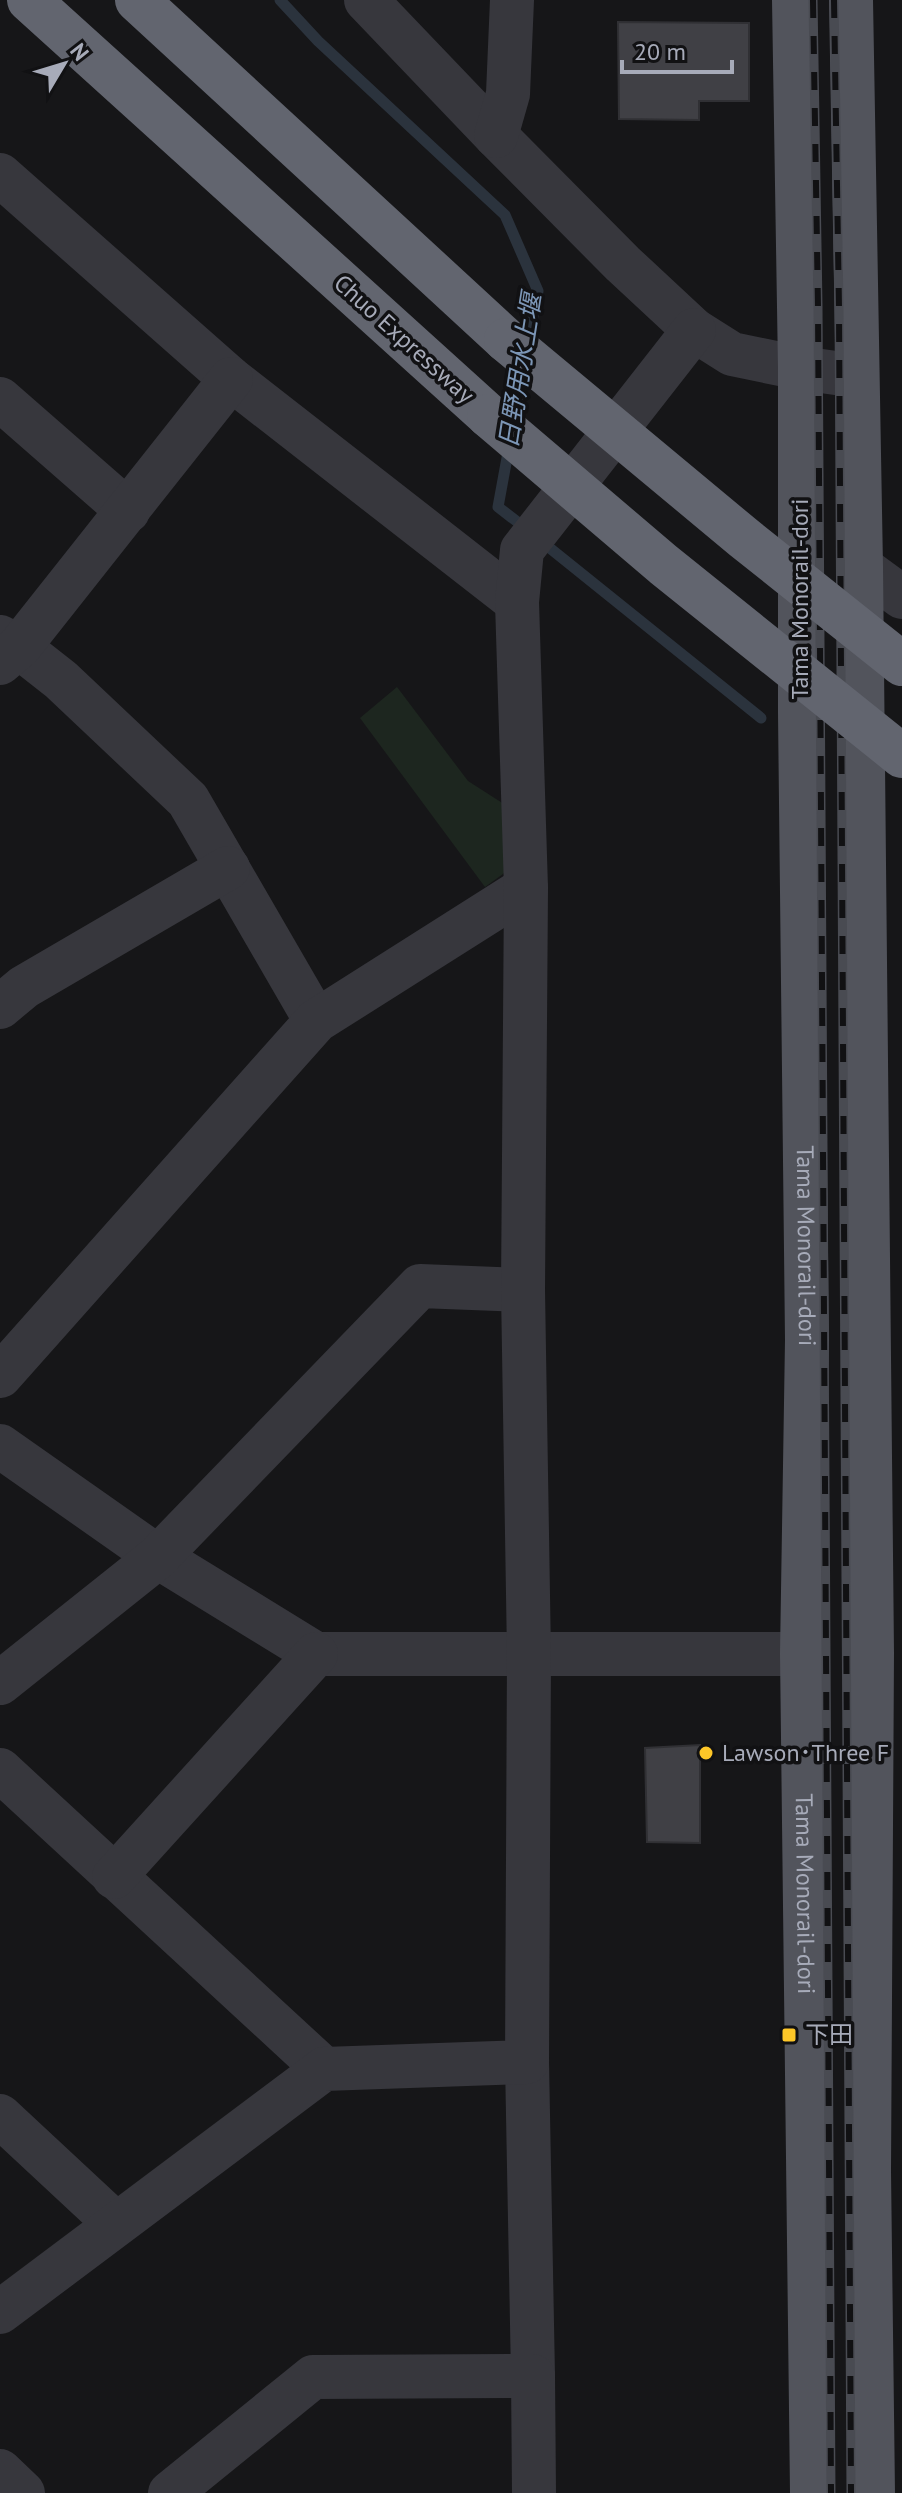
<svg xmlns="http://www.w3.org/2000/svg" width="902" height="2493" viewBox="0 0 902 2493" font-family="'PT Sans','Noto Sans JP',sans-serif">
	<rect width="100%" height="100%" fill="#161618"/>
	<polygon fill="#1d261f" points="397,687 468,781 507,806 507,871 485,887 360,718"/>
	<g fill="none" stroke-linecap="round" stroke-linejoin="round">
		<g stroke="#2b333d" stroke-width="11">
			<polyline points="280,0 318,41 505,215 538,291 528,343"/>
			<polyline points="514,422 524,368"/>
			<polyline points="509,447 498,507 528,530"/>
			<polyline points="541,541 761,718"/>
		</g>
	</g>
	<g fill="#404045" stroke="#303034" stroke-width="2">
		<polygon points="618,22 749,23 749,101 699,101 699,120 619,119"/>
		<polygon points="700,1745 700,1843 647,1842 645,1748"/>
	</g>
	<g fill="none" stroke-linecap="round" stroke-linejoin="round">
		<g stroke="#37373d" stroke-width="44">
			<polyline points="366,0 496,136 623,264 694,330 732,354 800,368 857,376"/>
			<polyline points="496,136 508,94 512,0"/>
			<polyline points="0,175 231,379 517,602"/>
			<polyline points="0,399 128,511"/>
			<polyline points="861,567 902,597"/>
			<polyline points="0,637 19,647 61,680 188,800 316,1021"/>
			<polyline points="0,663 19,647 231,379"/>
			<polyline points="0,1007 24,987 228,868"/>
			<polyline points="0,1376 316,1021 526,888"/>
			<polyline points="0,1446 158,1557 316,1654 802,1654"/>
			<polyline points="0,1683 158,1557 420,1286 523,1290"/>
			<polyline points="0,1770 324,2069"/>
			<polyline points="114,1877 316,1654"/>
			<polyline points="527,2062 533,2376"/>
			<polyline points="0,2116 116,2224"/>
			<polyline points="0,2312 324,2069 527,2062 529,1655 523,1290 526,888 517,602 522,550 694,330"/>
			<polyline points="0,2471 23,2493"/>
			<polyline points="170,2493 313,2377 533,2376 534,2493"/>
		</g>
		<g stroke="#52545c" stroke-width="44">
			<path id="s1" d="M794,0L800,368V713L807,1340L802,1654L812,2493"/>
			<polyline points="851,0 861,567 872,1653 869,2171 873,2493"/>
		</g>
		<g stroke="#62656f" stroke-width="44">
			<polyline points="29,0 489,416"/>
			<polyline points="137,0 506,340"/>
		</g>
		<defs>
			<g id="rail">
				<polyline points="813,0 818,307 831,2493"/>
				<polyline points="834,0 839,308 851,2493"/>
			</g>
		</defs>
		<use href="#rail" stroke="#494b52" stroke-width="9"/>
		<use href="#rail" stroke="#111113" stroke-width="6" stroke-dasharray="18" stroke-linecap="butt"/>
		<g stroke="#62656f" stroke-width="44">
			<polyline points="506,340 744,538 902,664"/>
			<polyline points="489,416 664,565 902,756"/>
		</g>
	</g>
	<g fill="#fec728" stroke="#111113" stroke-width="3">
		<circle cx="706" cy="1753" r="8"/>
		<rect x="781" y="2027" width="16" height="16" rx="4"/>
	</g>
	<g text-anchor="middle" stroke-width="7" stroke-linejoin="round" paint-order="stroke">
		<g font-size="24" fill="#a7abb9" stroke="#111113">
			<text transform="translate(404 339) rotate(42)" y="8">Chuo Expressway</text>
			<text transform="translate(800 599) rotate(-90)" y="8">Tama Monorail-dori</text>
			<text dy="8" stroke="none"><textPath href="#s1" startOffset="1246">Tama Monorail-dori</textPath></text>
			<text dy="8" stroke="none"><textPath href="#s1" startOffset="1894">Tama Monorail-dori</textPath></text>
		</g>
		<g font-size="24" fill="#a7abb9" stroke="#111113" text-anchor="start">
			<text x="722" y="1761">Lawson･Three F</text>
			<text x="805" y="2043">下田</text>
		</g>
		<g font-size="26" font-style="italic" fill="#7c96b6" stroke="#111113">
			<text transform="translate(520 371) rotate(-81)" y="9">日野用水上堰</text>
		</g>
	</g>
	<g transform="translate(64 64) rotate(52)" stroke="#111113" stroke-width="6" paint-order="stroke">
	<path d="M0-6L14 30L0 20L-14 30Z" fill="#a7abb9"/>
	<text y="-12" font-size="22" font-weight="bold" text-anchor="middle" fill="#a7abb9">N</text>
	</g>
	<path d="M622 60v12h110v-12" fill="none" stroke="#a7abb9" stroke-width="4"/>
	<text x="634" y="60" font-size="24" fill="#a7abb9" stroke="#111113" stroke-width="6" paint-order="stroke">20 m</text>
</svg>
